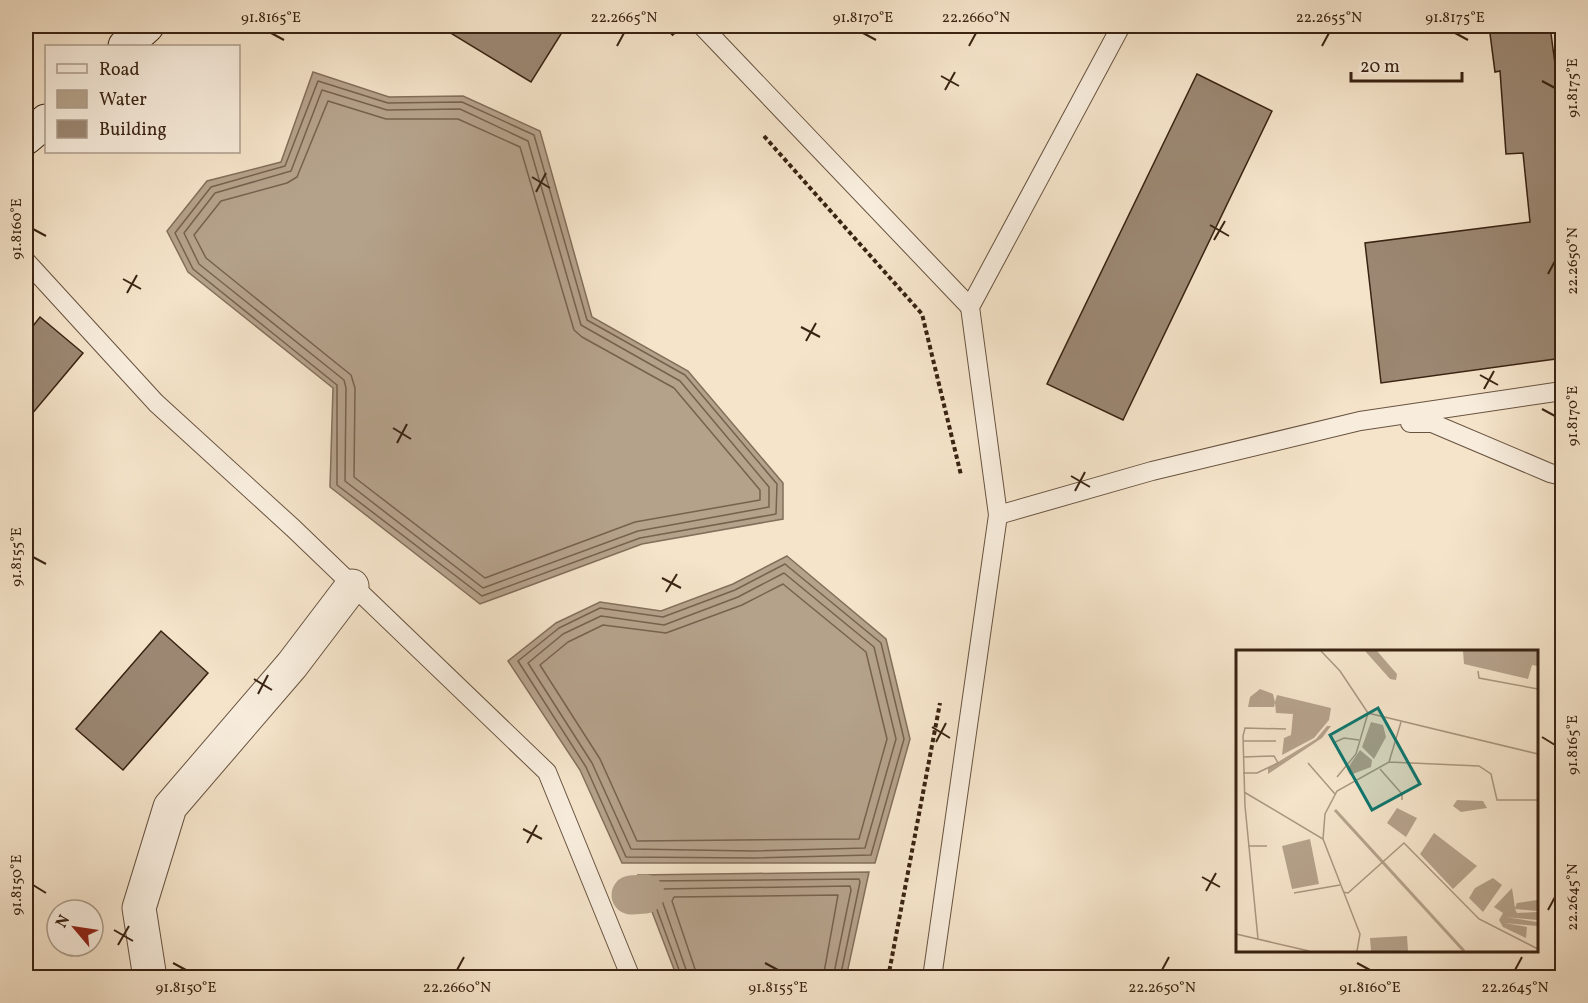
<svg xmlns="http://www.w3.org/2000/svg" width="1588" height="1003" viewBox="0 0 1588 1003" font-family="Vollkorn,serif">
	<rect width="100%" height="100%" fill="#f5e4ca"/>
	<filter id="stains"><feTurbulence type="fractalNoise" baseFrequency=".00333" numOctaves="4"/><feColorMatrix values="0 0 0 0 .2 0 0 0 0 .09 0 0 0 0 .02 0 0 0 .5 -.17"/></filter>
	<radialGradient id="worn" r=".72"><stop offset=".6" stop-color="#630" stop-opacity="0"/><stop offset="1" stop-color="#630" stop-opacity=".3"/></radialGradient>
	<g fill="#b5a28b" stroke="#836f5b" stroke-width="1.5">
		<polygon points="313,72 389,97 463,96 540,131 592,317 688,371 783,483 783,519 642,544 480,604 330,487 333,388 188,272 167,231 207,181 281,162"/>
		<polygon points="787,556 886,639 910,739 875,863 622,863 580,770 508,661 556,623 600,602 661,611 733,584"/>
		<polygon points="869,872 846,978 677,977 638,875"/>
	</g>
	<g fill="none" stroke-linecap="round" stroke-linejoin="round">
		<g stroke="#77624e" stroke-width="1.5">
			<polygon points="318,81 388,103 462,102 534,135 587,320 685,375 777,484 776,514 640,538 482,596 337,485 337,385 193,269 175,233 211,187 285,166"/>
			<polygon points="322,90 387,110 460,109 528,141 581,325 680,381 769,487 769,507 638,531 483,588 345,481 346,388 344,380 199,264 184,233 215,193 291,171"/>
			<polygon points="328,101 386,119 458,119 520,147 574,330 582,337 674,388 760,490 760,500 635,522 485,578 354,477 355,388 351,375 206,258 194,235 221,201 287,183 297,177"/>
			<polygon points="785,564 881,643 904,739 871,855 753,858 626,857 586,767 518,661 559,628 600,608 663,617 735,590"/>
			<polygon points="784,573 874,647 896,739 865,848 753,851 631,849 592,763 528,663 563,634 601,616 664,625 738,597"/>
			<polygon points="783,584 866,652 887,739 859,839 637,841 600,759 540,665 568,642 603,625 666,633 742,605"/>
			<polyline points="682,978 648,885 650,881 859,879 860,882 840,978"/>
			<polyline points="689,978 659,892 661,889 850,886 851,890 833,978"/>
			<polyline points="698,978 672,901 674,897 838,895 823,978"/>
		</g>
		<polyline stroke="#b5a28b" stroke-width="39" points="631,895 645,894"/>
	</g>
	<g fill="#9b8772" stroke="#392312" stroke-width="1.5">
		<polygon points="439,26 566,26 531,82"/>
		<polygon points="1489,26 1550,26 1557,79 1563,79 1563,358 1381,383 1365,243 1530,222 1523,153 1506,154 1500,71 1495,72"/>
		<polygon points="1197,74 1272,111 1123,420 1047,384"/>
		<polygon points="40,317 83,353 26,421 26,335"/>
		<polygon points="161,631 208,673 123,770 76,729"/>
	</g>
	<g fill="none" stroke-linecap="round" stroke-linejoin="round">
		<defs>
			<g id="lane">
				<polyline points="702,26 970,307"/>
				<polyline points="26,261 156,403 293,528 547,772 631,978"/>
				<polyline points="1410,423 1432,423 1550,473 1562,476"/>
				<polyline points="998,515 1152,471 1360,421 1562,391"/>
				<polyline points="932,978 998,515 970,307 1121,26"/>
			</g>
			<polyline id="street" points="150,978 139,908 170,807 292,665 352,586"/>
			<g id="secondary">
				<polyline points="125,46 147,26"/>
				<polyline points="26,138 46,121"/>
			</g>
		</defs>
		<use href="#lane" stroke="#685340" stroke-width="20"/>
		<use href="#street" stroke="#685340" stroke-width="35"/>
		<use href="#secondary" stroke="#392312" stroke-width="35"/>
		<g stroke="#392312" stroke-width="4" stroke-dasharray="4.5 3" stroke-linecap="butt">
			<polyline points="666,26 675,36"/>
			<polyline points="764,136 922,314 961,475"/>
			<polyline points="888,978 940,703"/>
		</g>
		<use href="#lane" stroke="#f8eddd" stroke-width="18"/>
		<use href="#street" stroke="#f8eddd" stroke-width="33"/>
		<use href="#secondary" stroke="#f8eddd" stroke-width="33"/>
	</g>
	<path fill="none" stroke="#392312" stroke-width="2" d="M271,33L284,40M863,33L876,40M1455,33L1468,40M617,46L624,33M969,46L976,33M1322,46L1329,33M941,76L959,86M1542,81L1555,88M945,90L955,72M532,177L550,188M536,192L546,173M1210,225L1229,236M33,229L46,236M1214,240L1225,221M1548,274L1555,261M123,279L141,289M127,293L137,275M801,327L820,337M806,341L816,323M1480,375L1498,385M1484,389L1494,371M1542,409L1555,416M393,428L411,439M397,443L407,424M1071,476L1090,487M1075,491L1085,472M33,557L46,564M662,578L681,588M666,592L677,574M254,679L272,690M258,694L268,675M932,727L950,738M1542,737L1555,745M936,742L946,723M523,829L542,839M527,843L537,825M1202,877L1220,887M33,885L46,893M1206,891L1216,873M1548,910L1555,897M114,930L133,941M118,945L129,926M173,963L186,970M765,963L778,970M1357,963L1370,970M457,970L464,957M1162,970L1169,957M1515,970L1522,957"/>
	<g transform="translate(1236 650)">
		<rect width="302" height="302" fill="#f5e4ca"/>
		<path d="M129,1H141L161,24L160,30L154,29ZM227,1H301V16L296,15L292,29L228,14ZM24,39L37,44L39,52L41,45L95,58L93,70L78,88L46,105L48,88L55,85L57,64L40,63L39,53L38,57H12L14,47ZM135,72L147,75L150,87L138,109L126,97ZM91,76H95L86,88L32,124V118L80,89ZM124,100L136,110L135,117L114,125L111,119ZM221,150L247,151L251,158L225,162L217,156ZM161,158L181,168L170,187L151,173ZM198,183L241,216L217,239L184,204ZM74,189L83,234L56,239L46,196ZM257,228L266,235L247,262L233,248L239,238ZM276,238L279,258L281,253L301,250V261L279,259L281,263L301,262V270L270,267L301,272V276L268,273L291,277L290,288L267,277L263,270L267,263L258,257ZM171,286L172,301H135L134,288Z" fill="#b5a28b"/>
		<path fill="none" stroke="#b5a28b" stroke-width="3" d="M99,160L228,301"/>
		<path fill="none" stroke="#aa9780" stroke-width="1.5" d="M85,1L104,21L132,63L302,104M242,21L243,28L302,39M7,91H40M97,93L108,88L123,90M7,107L38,106L42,113L21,123H7M153,112L165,72M72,113L99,144M144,119L166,144V150M101,127L120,104L132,63M8,142L87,189L124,284L121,301M87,189L89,164L101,141L153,112L243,116L255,124L261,150H302M12,196H31M107,242L112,243L168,193L243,269L302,299M58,243L104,235M0,284L73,301M22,289L9,156L7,86L9,78L50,79"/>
		<path fill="#0f766e" fill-opacity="0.15" stroke="#0f766e" stroke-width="3" d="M142,58L184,134L136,160L94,85Z"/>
		<rect width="302" height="302" fill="none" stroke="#392312" stroke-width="3"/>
	</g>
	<rect width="1588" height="1003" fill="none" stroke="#f5e4ca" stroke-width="66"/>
	<rect x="45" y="45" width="195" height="108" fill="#f8eddd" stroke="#ac9c8c" stroke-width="1.5"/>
	<rect x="57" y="64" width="30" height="9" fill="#f8eddd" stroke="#ac9c8c" stroke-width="1.5"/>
	<text x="99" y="75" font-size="18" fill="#392312">Road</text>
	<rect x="57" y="90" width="30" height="18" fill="#b5a28b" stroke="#ac9c8c" stroke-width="1.5"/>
	<text x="99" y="105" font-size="18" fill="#392312">Water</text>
	<rect x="57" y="120" width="30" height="18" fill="#9b8772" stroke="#ac9c8c" stroke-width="1.5"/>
	<text x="99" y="135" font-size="18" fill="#392312">Building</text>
	<g transform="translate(75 928) rotate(299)"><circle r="28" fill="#f8eddd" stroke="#ac9c8c" stroke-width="1.5"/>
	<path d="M0-4.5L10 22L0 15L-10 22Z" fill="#8f2418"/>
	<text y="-9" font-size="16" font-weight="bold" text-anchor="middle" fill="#392312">N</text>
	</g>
	<path d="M1351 72v9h111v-9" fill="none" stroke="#392312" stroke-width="3"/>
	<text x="1360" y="72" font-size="18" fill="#392312" stroke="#f8eddd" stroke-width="4.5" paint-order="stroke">20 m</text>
	<rect x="33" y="33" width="1522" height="937" fill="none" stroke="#392312" stroke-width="2"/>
	<g font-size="15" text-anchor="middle" fill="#392312">
		<text x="271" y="22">91.8165°E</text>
		<text x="624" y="22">22.2665°N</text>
		<text x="863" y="22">91.8170°E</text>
		<text x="976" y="22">22.2660°N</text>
		<text x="1329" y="22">22.2655°N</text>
		<text x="1455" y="22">91.8175°E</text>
		<text transform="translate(1572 88) rotate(-90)" y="5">91.8175°E</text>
		<text transform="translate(16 229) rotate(-90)" y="5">91.8160°E</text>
		<text transform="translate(1572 261) rotate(-90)" y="5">22.2650°N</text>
		<text transform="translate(1572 416) rotate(-90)" y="5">91.8170°E</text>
		<text transform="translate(16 557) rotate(-90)" y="5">91.8155°E</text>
		<text transform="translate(1572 745) rotate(-90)" y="5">91.8165°E</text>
		<text transform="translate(16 885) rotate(-90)" y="5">91.8150°E</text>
		<text transform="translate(1572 897) rotate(-90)" y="5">22.2645°N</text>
		<text x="186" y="992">91.8150°E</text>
		<text x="457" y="992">22.2660°N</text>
		<text x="778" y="992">91.8155°E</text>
		<text x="1162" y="992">22.2650°N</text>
		<text x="1370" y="992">91.8160°E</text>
		<text x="1515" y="992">22.2645°N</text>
	</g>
	<rect width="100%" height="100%" filter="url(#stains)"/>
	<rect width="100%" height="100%" fill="url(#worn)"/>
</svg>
